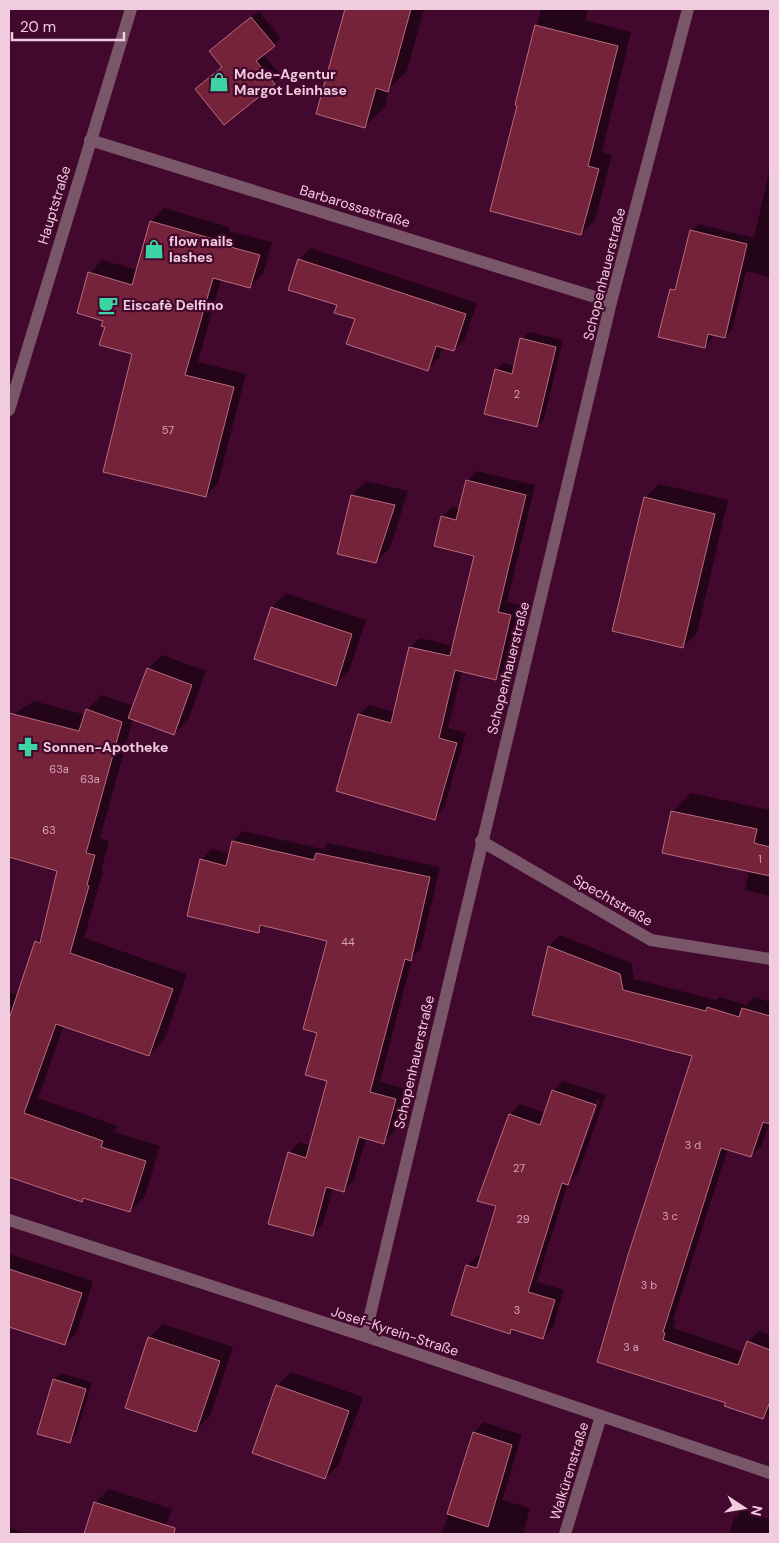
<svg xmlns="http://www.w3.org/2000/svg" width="779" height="1543" viewBox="0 0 779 1543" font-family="'DM Sans',sans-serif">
	<rect width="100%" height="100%" fill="#43082e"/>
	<g fill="#0007" fill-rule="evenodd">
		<polygon points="346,9 424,9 407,71 389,88 385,107 365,126 318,113"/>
		<polygon points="541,9 588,9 585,20 631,32 602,152 612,155 595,220 581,234 491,210"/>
		<polygon points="259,11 281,38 263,54 281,76 224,123 204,82 223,66 210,51"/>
		<polygon points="770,168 770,277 746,271 732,330 725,337 713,334 711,340 704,347 671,290 678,283 691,231 698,224 754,238"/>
		<polygon points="164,208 229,227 229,231 272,242 263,274 250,287 221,279 198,362 246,374 218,483 206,496 134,353 106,326 90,273 102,260 137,270 151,221"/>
		<polygon points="310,248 477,303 465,338 454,350 443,346 439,358 427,369 338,304 299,260"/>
		<polygon points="529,332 563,340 544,419 537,426 496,370 503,363 515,366 522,339"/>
		<polygon points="477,471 535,485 507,602 520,605 505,669 495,679 462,671 448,728 466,733 444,808 434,818 359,715 369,705 395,712 410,647 420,638 454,646 476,555 442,517 452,507 460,509 467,481"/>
		<polygon points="366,481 408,491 390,548 375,562 352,495"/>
		<polygon points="659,484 728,500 697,633 683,647 645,498"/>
		<polygon points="286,593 366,620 349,671 335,685 255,658 272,607"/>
		<polygon points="162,655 206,671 188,720 174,734 133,719 100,838 109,841 101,871 103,871 84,938 187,974 164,1040 149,1055 64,1025 38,1098 117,1126 115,1132 160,1146 145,1196 130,1211 85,1197 81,1201 9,1176 9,992 18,995 36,942 43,935 59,870 9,856 9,799 12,788 9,788 11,771 9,767 9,717 34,701 86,715 87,710 102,695 134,706 148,669"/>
		<polygon points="691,793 770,810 770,896 745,890 749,870 672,812"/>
		<polygon points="243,831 322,849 328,843 440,867 421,948 412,958 380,1082 406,1089 394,1132 383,1142 366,1138 354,1180 344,1191 333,1188 323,1224 313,1234 289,1153 300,1142 311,1146 329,1080 319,1032 328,940 265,925 258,932 201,860 212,849 230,854 233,841"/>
		<polygon points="560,935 631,963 634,979 716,1000 720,997 746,1005 754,997 770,1002 770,1126 768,1126 762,1145 751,1156 728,1148 673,1320 676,1321 673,1328 744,1352 748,1342 759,1331 770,1335 770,1414 767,1413 762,1418 727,1402 598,1361 694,1055 533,1014 549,946"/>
		<path d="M563,1081L606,1095L578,1173L568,1183L537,1282L564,1290L553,1327L543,1338L513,1329L510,1332L467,1266L477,1256L482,1257L497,1205L510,1115L520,1104L545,1113L553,1091ZM597,1099L600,1100L573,1173H571Z"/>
		<polygon points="9,1254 93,1281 77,1332 65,1344 9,1326"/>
		<polygon points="163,1324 233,1347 210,1416 196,1430 149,1338"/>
		<polygon points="291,1372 363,1397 339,1464 325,1478 277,1386"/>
		<polygon points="61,1373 92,1382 76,1435 69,1442 54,1380"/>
		<polygon points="484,1422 522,1435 502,1500 530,1508 523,1534 442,1534 474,1432"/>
		<polygon points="109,1489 172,1509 163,1534 85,1534 95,1503"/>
		<polygon points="743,1510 770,1519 770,1534 729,1534 734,1519"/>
		<polygon points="9,1528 29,1534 9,1534"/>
	</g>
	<g fill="#75233a" stroke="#b76c7c">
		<polygon points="345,9 411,9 388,92 376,88 365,128 316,114"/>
		<polygon points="251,17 275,46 256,61 275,84 224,125 195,89 222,67 209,51"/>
		<polygon points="535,25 618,46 588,166 599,169 581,235 490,211 517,106 515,105"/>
		<polygon points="150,221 217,240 216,243 260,255 250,288 213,278 185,375 234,387 206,497 103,472 132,354 99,345 105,327 101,326 103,321 77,313 88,272 132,285"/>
		<polygon points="690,230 747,244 725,338 708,334 705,348 658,337 670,289 675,290"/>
		<polygon points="298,259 466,314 454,351 436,346 428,371 346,344 355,319 334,313 337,305 288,290"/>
		<polygon points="520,338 556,347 537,427 484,414 495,369 512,374"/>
		<polygon points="466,480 526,495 498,612 511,615 496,680 455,670 439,738 457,743 435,820 336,791 358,714 391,723 409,647 450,656 474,556 434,546 441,516 456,520"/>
		<polygon points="351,495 395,505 376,563 337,554"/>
		<polygon points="644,497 715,514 683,648 612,631"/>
		<polygon points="271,607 352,634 336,686 254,659"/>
		<polygon points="147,668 192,685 174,735 128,718"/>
		<polygon points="86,709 122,722 86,853 95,855 87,885 89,886 70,953 173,989 149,1056 56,1024 24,1113 103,1141 101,1147 146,1161 130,1212 83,1198 82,1202 9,1177 9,1019 35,941 40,943 57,871 9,857 9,713 79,731"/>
		<polygon points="671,811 757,829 754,843 770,847 770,876 662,853"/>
		<polygon points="232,841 314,860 316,853 430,877 411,961 405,959 370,1092 396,1099 384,1144 359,1137 344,1192 326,1187 313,1236 268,1224 288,1152 306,1158 327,1081 305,1075 317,1033 303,1029 327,941 260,925 259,933 187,916 200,859 226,866"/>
		<polygon points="548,946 620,974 623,990 706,1011 707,1007 739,1017 742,1008 770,1016 770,1124 763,1122 751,1157 721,1148 663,1332 665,1333 663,1340 738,1365 747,1341 770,1350 770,1402 763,1419 724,1406 726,1403 597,1362 628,1255 692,1056 532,1015"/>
		<polygon points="552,1090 596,1105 568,1185 562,1183 528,1292 555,1300 543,1339 511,1329 510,1334 451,1315 466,1265 477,1268 496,1206 477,1201 509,1114 540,1125"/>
		<polygon points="9,1269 82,1293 65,1345 9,1327"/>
		<polygon points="148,1337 220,1361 196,1432 125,1408"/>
		<polygon points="53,1379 86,1389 70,1443 37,1434"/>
		<polygon points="276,1385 349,1411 325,1479 252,1453"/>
		<polygon points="473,1432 512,1445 488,1527 447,1514"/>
		<polygon points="94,1502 175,1528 174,1534 84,1534"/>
	</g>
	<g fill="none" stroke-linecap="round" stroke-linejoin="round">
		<g stroke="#795668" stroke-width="12">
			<polyline points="90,140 611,302"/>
			<polyline points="481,841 651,940 770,959"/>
			<polyline points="9,1220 365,1336 770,1473"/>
			<polyline points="365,1336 611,302 688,9"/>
			<polyline points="565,1534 601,1416"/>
		</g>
		<polyline stroke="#795668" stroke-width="12" points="9,410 131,9"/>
	</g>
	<defs>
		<symbol id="shop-bare" viewBox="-9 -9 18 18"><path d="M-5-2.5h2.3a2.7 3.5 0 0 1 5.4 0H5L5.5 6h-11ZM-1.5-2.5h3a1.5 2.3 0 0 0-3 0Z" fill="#3dd4a3" stroke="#43082e" stroke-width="2.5" paint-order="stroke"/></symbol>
		<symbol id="cafe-bare" viewBox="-9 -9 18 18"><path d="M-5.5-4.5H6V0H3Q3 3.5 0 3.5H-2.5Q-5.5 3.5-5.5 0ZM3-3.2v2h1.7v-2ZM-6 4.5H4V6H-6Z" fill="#3dd4a3" stroke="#43082e" stroke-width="2.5" paint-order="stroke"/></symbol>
		<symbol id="pharmacy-bare" viewBox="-9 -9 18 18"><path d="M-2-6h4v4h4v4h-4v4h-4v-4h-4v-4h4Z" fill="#3dd4a3" stroke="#43082e" stroke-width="2.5" paint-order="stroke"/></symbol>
	</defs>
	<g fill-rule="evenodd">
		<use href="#shop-bare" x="205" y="68" width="28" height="28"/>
		<use href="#shop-bare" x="140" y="235" width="28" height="28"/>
		<use href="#cafe-bare" x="94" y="291" width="28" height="28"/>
		<use href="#pharmacy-bare" x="14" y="733" width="28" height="28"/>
	</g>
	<g text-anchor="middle" stroke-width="4.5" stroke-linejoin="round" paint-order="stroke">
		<g font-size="11" fill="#d2a1b5">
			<text x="517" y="398">2</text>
			<text x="168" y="434">57</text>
			<text x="59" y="773">63a</text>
			<text x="90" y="783">63a</text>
			<text x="49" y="834">63</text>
			<text x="760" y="863">1</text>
			<text x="348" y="946">44</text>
			<text x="693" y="1149">3 d</text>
			<text x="519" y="1172">27</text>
			<text x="670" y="1220">3 c</text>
			<text x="523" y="1223">29</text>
			<text x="649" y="1289">3 b</text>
			<text x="517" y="1314">3</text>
			<text x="631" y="1351">3 a</text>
		</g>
		<g font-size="14" font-weight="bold" fill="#f1cbde" stroke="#43082e" text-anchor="start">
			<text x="234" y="79">Mode-Agentur<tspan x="234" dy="16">Margot Leinhase</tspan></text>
			<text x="169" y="246">flow nails<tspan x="169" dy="16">lashes</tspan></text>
			<text x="123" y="310">Eiscafè Delfino</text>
			<text x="43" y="752">Sonnen-Apotheke</text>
		</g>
		<g font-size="14" fill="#f1cbde" stroke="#43082e">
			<text transform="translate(54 205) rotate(-73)" y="5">Hauptstraße</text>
			<text transform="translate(355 206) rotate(17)" y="5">Barbarossastraße</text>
			<text transform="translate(604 274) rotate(-76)" y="5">Schopenhauerstraße</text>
			<text transform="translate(508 668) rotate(-76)" y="5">Schopenhauerstraße</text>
			<text transform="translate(613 900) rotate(30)" y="5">Spechtstraße</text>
			<text transform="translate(414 1062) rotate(-77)" y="5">Schopenhauerstraße</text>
			<text transform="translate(395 1331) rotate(18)" y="5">Josef-Kyrein-Straße</text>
			<text transform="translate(569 1471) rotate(-73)" y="5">Walkürenstraße</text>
		</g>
	</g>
	<rect width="779" height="1543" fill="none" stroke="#f1cbde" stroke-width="20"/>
	<g transform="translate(744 1508) rotate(102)" stroke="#43082e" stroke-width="4" paint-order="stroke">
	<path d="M0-4L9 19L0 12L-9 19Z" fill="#f1cbde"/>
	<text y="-8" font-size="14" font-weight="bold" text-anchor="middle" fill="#f1cbde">N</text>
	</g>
	<path d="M12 32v8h112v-8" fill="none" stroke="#f1cbde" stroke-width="2.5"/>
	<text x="20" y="32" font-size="15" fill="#f1cbde" stroke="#43082e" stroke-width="4" paint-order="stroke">20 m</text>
</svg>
